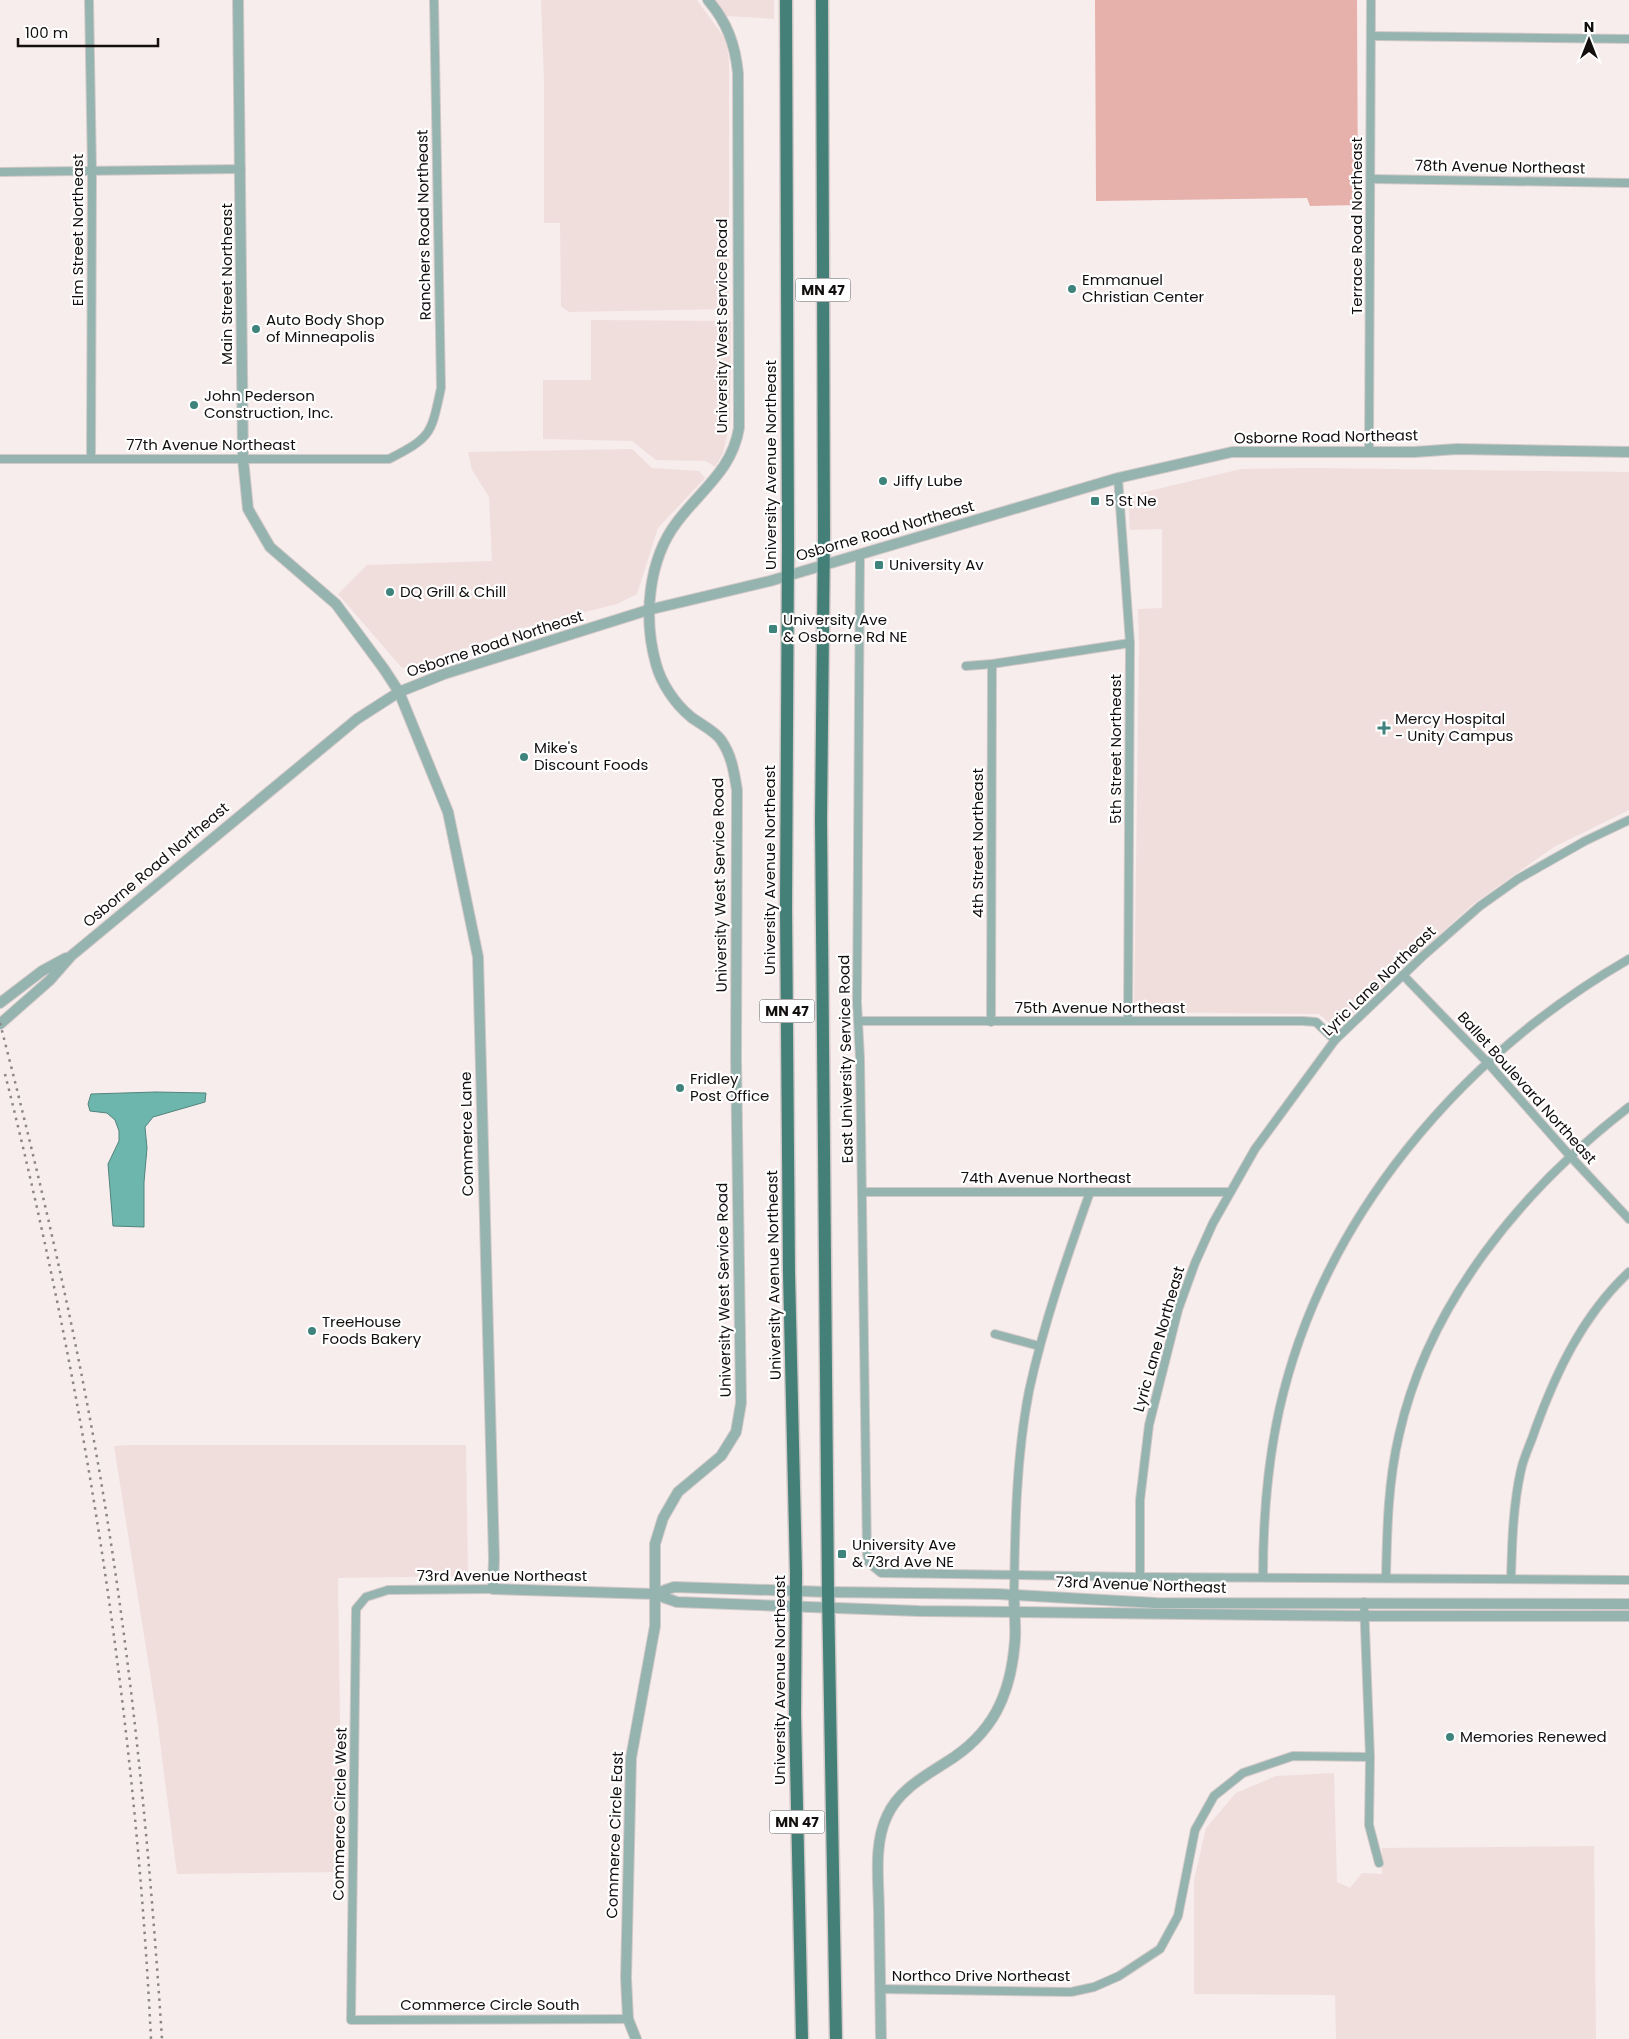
<svg xmlns="http://www.w3.org/2000/svg" width="1629" height="2039" viewBox="0 0 1629 2039" font-family="Poppins,sans-serif">
	<rect width="100%" height="100%" fill="#f7edec"/>
	<g fill="#f0dedd">
		<polygon points="541,0 697,0 726,40 729,60 729,309 569,312 561,306 560,223 544,223 544,81"/>
		<polygon points="714,0 774,0 774,19 727,16"/>
		<polygon points="591,320 731,321 730,422 723,453 715,467 706,461 656,460 632,441 543,439 543,380 591,380"/>
		<polygon points="632,449 652,468 699,471 705,478 658,528 637,594 617,604 511,631 430,662 402,668 338,594 367,565 492,561 489,497 472,470 468,452"/>
		<polygon points="1313,468 1629,472 1629,810 1554,847 1473,904 1336,1029 1319,1014 1134,1012 1139,647 1138,609 1162,608 1162,529 1130,530 1128,496 1241,469"/>
		<polygon points="129,1445 466,1445 468,1576 338,1578 342,1872 177,1874 156,1711 114,1446"/>
		<polygon points="1334,1773 1337,1882 1350,1888 1362,1873 1382,1874 1382,1848 1594,1846 1596,2039 1336,2039 1335,1995 1194,1994 1194,1880 1206,1828 1236,1793 1276,1776"/>
	</g>
	<polygon fill="#e6b0ab" points="1095,0 1357,0 1358,205 1310,206 1307,198 1096,201"/>
	<polygon fill="#6db6ad" stroke="#52847d" points="156,1092 206,1093 205,1102 153,1117 145,1127 147,1148 144,1182 144,1227 113,1226 108,1164 119,1141 119,1131 115,1120 107,1113 90,1111 88,1104 91,1094"/>
	<g fill="none" stroke-linecap="round" stroke-linejoin="round">
		<defs>
			<g id="minor">
				<polyline points="89,0 92,171 91,459"/>
				<polyline points="1371,36 1629,39"/>
				<polyline points="0,172 241,169"/>
				<polyline points="1371,179 1629,183"/>
				<polyline points="1369,452 1371,0"/>
				<path d="M0,459H389C432,437 431,434 441,388L434,0"/>
				<polyline points="1118,478 1130,643 1128,1021"/>
				<polyline points="860,555 857,1002 860,1058 867,1554 869,1563 881,1573 1140,1577 1629,1580"/>
				<polyline points="966,666 992,664 1130,643"/>
				<polyline points="1403,975 1488,1063 1571,1157 1629,1219"/>
				<polyline points="859,1021 1303,1021 1316,1022 1335,1040"/>
				<polyline points="991,1022 992,664"/>
				<polyline points="862,1192 1230,1192"/>
				<polyline points="995,1334 1039,1346"/>
				<polyline points="1140,1577 1140,1500 1149,1425 1178,1310 1195,1263 1213,1223 1255,1149 1335,1040 1423,956 1480,906 1518,879 1585,841 1629,820"/>
				<path d="M1263,1577C1263,1521 1267,1466 1279,1411C1322,1218 1460,1057 1629,959"/>
				<path d="M1386,1578C1387,1530 1388,1482 1399,1435C1429,1301 1523,1189 1629,1107"/>
				<path d="M1511,1579C1512,1543 1513,1505 1521,1470C1524,1456 1531,1443 1535,1430C1556,1372 1583,1315 1629,1272"/>
				<polyline points="493,1589 388,1590 366,1597 356,1609 351,2020 628,2019"/>
				<path d="M1014,1595C1015,1527 1016,1458 1029,1391C1044,1322 1067,1257 1090,1192"/>
				<polyline points="1364,1602 1370,1757 1369,1825 1379,1863"/>
				<polyline points="880,1989 1071,1992 1094,1987 1119,1976 1160,1949 1178,1916 1195,1830 1214,1796 1243,1773 1293,1756 1370,1757"/>
			</g>
			<g id="tertiary">
				<polyline points="238,0 243,459 248,509 270,547 336,604 384,669 399,692 448,812 478,957 494,1558 493,1589 654,1594 677,1602 919,1611 1365,1616 1629,1616"/>
				<polyline points="0,1003 42,971 66,958"/>
				<polyline points="0,1024 50,980 71,956 357,719 399,692 444,674 648,610 770,581 1118,478 1232,452 1414,452 1457,449 1629,452"/>
				<polyline points="654,1594 674,1587 828,1592 998,1594 1156,1603 1629,1604"/>
				<path d="M636,2039L628,2019L626,1978L631,1758L655,1626V1544L663,1518L678,1492L721,1456L736,1432L741,1403L736,1058L737,790C734,772 732,756 721,740C715,731 700,724 691,717C675,704 661,683 656,664C643,618 648,560 677,522C702,489 732,470 739,428L738,73C735,44 727,22 708,0"/>
				<path d="M881,2039C880,1997 880,1955 879,1914C879,1883 873,1845 887,1816C898,1791 923,1777 945,1763C993,1734 1011,1695 1015,1640C1016,1626 1014,1610 1014,1595"/>
			</g>
			<g id="primary">
				<polyline points="786,0 788,546 786,908 789,1273 796,1573 795,1714 802,2039"/>
				<polyline points="822,0 824,536 821,820 828,1592 836,2039"/>
			</g>
		</defs>
		<use href="#minor" stroke="#d2c9c8" stroke-width="10"/>
		<use href="#tertiary" stroke="#d2c9c8" stroke-width="12"/>
		<use href="#primary" stroke="#d2c9c8" stroke-width="15"/>
		<use href="#minor" stroke="#95b3af" stroke-width="8"/>
		<use href="#tertiary" stroke="#95b3af" stroke-width="10"/>
		<use href="#primary" stroke="#448078" stroke-width="12"/>
		<g stroke="#8b8584" stroke-width="2.5" stroke-dasharray="2.5 5" stroke-linecap="butt">
			<path d="M0,1023C40,1178 77,1335 103,1493C133,1674 150,1856 162,2039"/>
			<path d="M5,1074C85,1390 135,1713 151,2039"/>
		</g>
	</g>
	<g fill="#3e847c" stroke="#fff" stroke-width="2">
		<circle cx="1072" cy="289" r="5"/>
		<circle cx="256" cy="329" r="5"/>
		<circle cx="194" cy="405" r="5"/>
		<circle cx="883" cy="481" r="5"/>
		<rect x="1090" y="496" width="10" height="10" rx="2.5"/>
		<rect x="874" y="560" width="10" height="10" rx="2.5"/>
		<circle cx="390" cy="592" r="5"/>
		<rect x="768" y="624" width="10" height="10" rx="2.5"/>
		<path d="M1381.5 720.5h5v5h5v5h-5v5h-5v-5h-5v-5h5z"/>
		<circle cx="524" cy="757" r="5"/>
		<circle cx="680" cy="1088" r="5"/>
		<circle cx="312" cy="1331" r="5"/>
		<rect x="837" y="1549" width="10" height="10" rx="2.5"/>
		<circle cx="1450" cy="1737" r="5"/>
	</g>
	<g text-anchor="middle" stroke-width="4.5" stroke-linejoin="round" paint-order="stroke">
		<g fill="#fff" stroke="#595756" stroke-width="1">
			<rect x="795.5" y="278.5" width="55" height="23" rx="4"/>
			<rect x="759.5" y="999.5" width="55" height="23" rx="4"/>
			<rect x="769.5" y="1810.5" width="55" height="23" rx="4"/>
		</g>
		<g font-size="14" font-weight="bold" fill="#120f0e">
			<text x="823" y="295">MN 47</text>
			<text x="787" y="1016">MN 47</text>
			<text x="797" y="1827">MN 47</text>
		</g>
		<g font-size="15" fill="#120f0e" stroke="#fff">
			<text transform="translate(1500 167) rotate(1)" y="5">78th Avenue Northeast</text>
			<text transform="translate(424 225) rotate(-91)" y="5">Ranchers Road Northeast</text>
			<text transform="translate(1357 226) rotate(-90)" y="5">Terrace Road Northeast</text>
			<text transform="translate(78 230) rotate(-90)" y="5">Elm Street Northeast</text>
			<text transform="translate(227 284) rotate(-90)" y="5">Main Street Northeast</text>
			<text transform="translate(722 326) rotate(-90)" y="5">University West Service Road</text>
			<text transform="translate(1326 437) rotate(-1)" y="5">Osborne Road Northeast</text>
			<text x="211" y="450">77th Avenue Northeast</text>
			<text transform="translate(771 465) rotate(-90)" y="5">University Avenue Northeast</text>
			<text transform="translate(885 531) rotate(-16)" y="5">Osborne Road Northeast</text>
			<text transform="translate(495 644) rotate(-18)" y="5">Osborne Road Northeast</text>
			<text transform="translate(1116 749) rotate(-90)" y="5">5th Street Northeast</text>
			<text transform="translate(978 843) rotate(-90)" y="5">4th Street Northeast</text>
			<text transform="translate(156 865) rotate(-40)" y="5">Osborne Road Northeast</text>
			<text transform="translate(770 870) rotate(-90)" y="5">University Avenue Northeast</text>
			<text transform="translate(720 885) rotate(-91)" y="5">University West Service Road</text>
			<text transform="translate(1379 981) rotate(-44)" y="5">Lyric Lane Northeast</text>
			<text x="1100" y="1013">75th Avenue Northeast</text>
			<text transform="translate(846 1059) rotate(-91)" y="5">East University Service Road</text>
			<text transform="translate(1527 1088) rotate(48)" y="5">Ballet Boulevard Northeast</text>
			<text transform="translate(467 1134) rotate(-91)" y="5">Commerce Lane</text>
			<text x="1046" y="1183">74th Avenue Northeast</text>
			<text transform="translate(774 1275) rotate(-91)" y="5">University Avenue Northeast</text>
			<text transform="translate(724 1290) rotate(-91)" y="5">University West Service Road</text>
			<text transform="translate(1159 1339) rotate(-74)" y="5">Lyric Lane Northeast</text>
			<text x="502" y="1581">73rd Avenue Northeast</text>
			<text transform="translate(1141 1585) rotate(2)" y="5">73rd Avenue Northeast</text>
			<text transform="translate(780 1680) rotate(-90)" y="5">University Avenue Northeast</text>
			<text transform="translate(340 1814) rotate(-89)" y="5">Commerce Circle West</text>
			<text transform="translate(615 1835) rotate(-88)" y="5">Commerce Circle East</text>
			<text x="981" y="1981">Northco Drive Northeast</text>
			<text x="490" y="2010">Commerce Circle South</text>
		</g>
		<g font-size="15" fill="#120f0e" stroke="#fff" text-anchor="start">
			<text x="1082" y="285">Emmanuel<tspan x="1082" dy="17">Christian Center</tspan></text>
			<text x="266" y="325">Auto Body Shop<tspan x="266" dy="17">of Minneapolis</tspan></text>
			<text x="204" y="401">John Pederson<tspan x="204" dy="17">Construction, Inc.</tspan></text>
			<text x="893" y="486">Jiffy Lube</text>
			<text x="1105" y="506">5 St Ne</text>
			<text x="889" y="570">University Av</text>
			<text x="400" y="597">DQ Grill &amp; Chill</text>
			<text x="783" y="625">University Ave<tspan x="783" dy="17">&amp; Osborne Rd NE</tspan></text>
			<text x="1395" y="724">Mercy Hospital<tspan x="1395" dy="17">- Unity Campus</tspan></text>
			<text x="534" y="753">Mike's<tspan x="534" dy="17">Discount Foods</tspan></text>
			<text x="690" y="1084">Fridley<tspan x="690" dy="17">Post Office</tspan></text>
			<text x="322" y="1327">TreeHouse<tspan x="322" dy="17">Foods Bakery</tspan></text>
			<text x="852" y="1550">University Ave<tspan x="852" dy="17">&amp; 73rd Ave NE</tspan></text>
			<text x="1460" y="1742">Memories Renewed</text>
		</g>
	</g>
	<g transform="translate(1589 40)" stroke="#ffffff" stroke-width="4" paint-order="stroke">
	<path d="M0-4L9 19L0 12L-9 19Z" fill="#120f0e"/>
	<text y="-8" font-size="14" font-weight="bold" text-anchor="middle" fill="#120f0e">N</text>
	</g>
	<path d="M18 38v8h140v-8" fill="none" stroke="#120f0e" stroke-width="2.5"/>
	<text x="25" y="38" font-size="15" fill="#120f0e" stroke="#ffffff" stroke-width="4" paint-order="stroke">100 m</text>
</svg>
